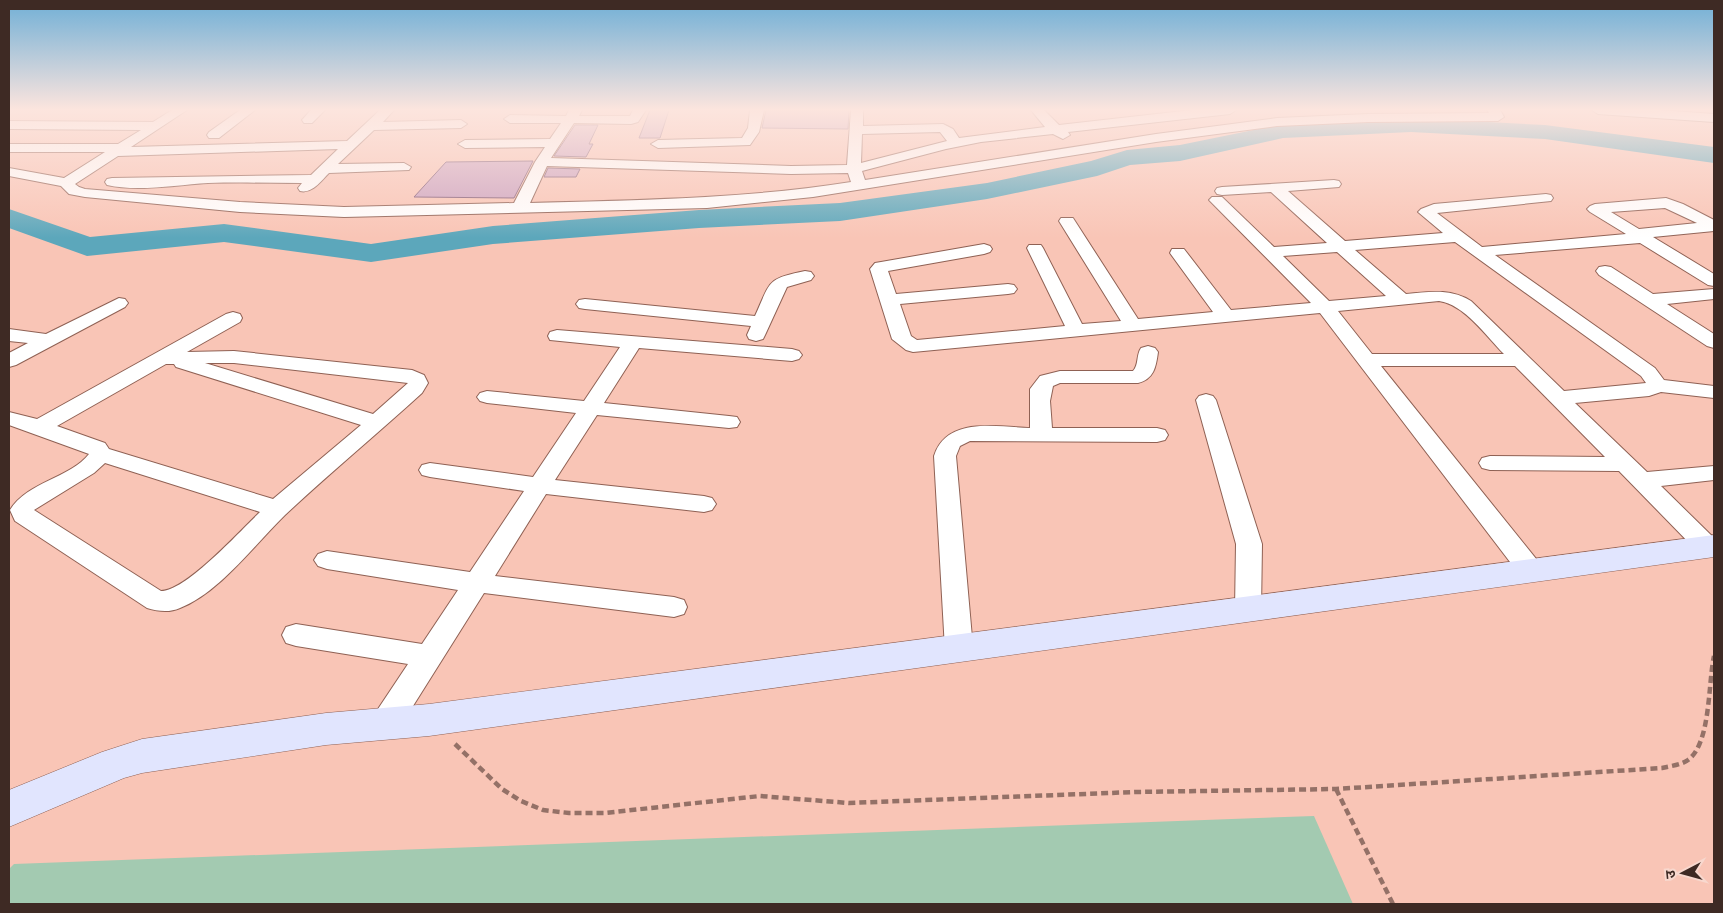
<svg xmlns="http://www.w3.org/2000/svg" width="1723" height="913" viewBox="0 0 1723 913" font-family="'Sofia Sans Condensed','Noto Sans Devanagari',sans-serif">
	<rect width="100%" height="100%" fill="#f9c5b6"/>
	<polygon fill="#a3cab1" points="1314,816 1353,904 9,904 9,869 14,864"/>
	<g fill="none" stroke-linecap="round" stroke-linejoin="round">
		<polygon fill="#5ca7bb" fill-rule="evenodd" points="1411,118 1545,125 1714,147 1714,163 1545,139 1411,132 1283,138 1180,161 1130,165 1097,176 987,199 840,221 699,228 493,244 371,262 224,242 87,256 9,228 9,209 90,237 224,224 371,244 493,226 699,210 840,203 987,183 1091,161 1127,150 1180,145 1283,124"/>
	</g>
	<g fill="#cda3c0" stroke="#825c77">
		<polygon points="650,110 669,110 660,138 639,138"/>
		<polygon points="766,110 849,110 848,129 762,128"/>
		<polygon points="575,125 598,125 589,144 593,144 586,157 554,156"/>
		<polygon points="533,161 514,198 414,197 446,162"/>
		<polygon points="548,168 580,169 576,177 544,177"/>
	</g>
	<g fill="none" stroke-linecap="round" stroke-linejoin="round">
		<defs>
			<g id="street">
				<path d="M172,110H187L131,147L347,141L380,110H394L383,122L461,120L467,124L461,128L374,130L338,164L404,163L411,167L409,170L329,173C321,181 312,194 300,191L298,188L302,183C270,183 239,182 208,183C177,185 137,192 107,185L105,182L107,179L112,178L311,175L338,149L118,156L75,184L79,187L85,189L240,202L344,207L514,203L535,162L545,147L465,148L458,144L465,140L550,139L561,123H510L504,119L510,115L566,116L569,110H582L579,116H630L633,110H646L638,122L631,124L574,123L551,158L791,166L847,165L851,110H863V126L943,124L953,129L959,138L1045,127L1031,110H1044L1059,125L1192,110H1236L1230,114L1068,132L1070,135L1063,139L1053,134L981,142L946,149L862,171L865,180L1156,134L1277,118L1368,114L1489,113L1487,110H1500L1504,117L1498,121L1368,122L1277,126L1156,142L813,197L707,208L344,217L240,212L85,197L69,194L61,186L9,176V168L64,178L105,152H9V144H118L141,130L9,129V121L153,122ZM940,132L947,141L861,163L862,134ZM547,166L791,174L848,173L851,182C745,199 637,200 530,203Z"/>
				<polygon points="240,110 255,110 219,138 209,138 207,135 209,132"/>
				<polygon points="311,110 325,110 312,123 304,123 302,120"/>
				<polygon points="750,110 764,110 759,132 750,145 658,148 651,144 658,140 742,138 748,128"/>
				<polygon points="1592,110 1659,110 1714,114 1714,122 1598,114"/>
				<path d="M1334,180L1339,181L1341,184L1339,187L1288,191L1345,241L1443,233L1418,212L1421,209L1434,204L1546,194L1551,195L1553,198L1551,201L1437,213L1482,247L1626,234L1590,212L1587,209L1590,206L1595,204L1666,198L1683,204L1714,220V231L1653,237L1714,274V286L1708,285L1640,243L1495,255L1655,368L1664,380L1714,386V398L1661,392L1649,396L1575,403L1647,472L1714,466V480L1661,486L1714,538V554L1708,556L1699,553L1619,471L1490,470L1482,468L1479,463L1482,458L1490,456L1605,457L1515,366H1381L1541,565L1545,572L1541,579L1532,581L1523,579L1320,313L913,352L906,350L892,339L870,269L875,263L881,262L984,244L990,246L992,249L990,252L984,254L888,271L896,294L1008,284L1014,285L1017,289L1014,293L1008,294L900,304L911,336L917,340L1065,326L1027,248L1029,245H1041L1043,248L1082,324L1121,321L1059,221L1061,218H1073L1138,319L1213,312L1170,253L1172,249H1184L1231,310L1311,303L1209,200L1212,197H1222L1274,247L1327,243L1271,192L1222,195L1217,194L1215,191L1217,188L1222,187ZM1665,208L1697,223L1639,229L1611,212ZM1455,242L1641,376L1646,383L1564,391L1471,301C1450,288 1429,292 1406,294L1355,250ZM1337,252L1386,296L1329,301L1283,256ZM1439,301C1464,304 1487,337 1504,354H1372L1338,311Z"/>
				<polygon points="1605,266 1611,267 1653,294 1714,289 1714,299 1667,304 1714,334 1714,348 1707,346 1599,275 1596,271 1599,267"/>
				<path d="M805,271L811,272L814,276L811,280L787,287L765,335L763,339L756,341L749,339L747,335L751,326L585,309L579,308L576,304L579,300L585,299L755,316C771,281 766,279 805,271Z"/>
				<polygon points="119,298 125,299 128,303 125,307 16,365 9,367 9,353 28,343 9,341 9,329 46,334"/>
				<path d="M233,312L240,314L242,318L240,322L187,352L234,351L412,370L424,375L428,383L422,393C377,434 330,473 285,515C255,544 219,593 180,608C169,613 157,611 147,608L15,521L10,510C27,482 70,478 89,454L9,425V412L37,419L226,314ZM205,363H234L408,383L373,414ZM166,364H174L176,367L361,425L273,499L109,449L105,443L57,426ZM105,463L260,512C240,531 186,591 161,591L34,510L94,473Z"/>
				<polygon points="557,330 792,349 799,351 802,355 799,359 792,361 639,348 604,403 729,416 737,417 740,422 737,427 729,428 597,415 555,480 704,496 712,498 716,504 712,510 704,512 546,494 495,576 674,597 684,600 687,607 684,614 674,617 484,593 396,733 385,737 374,733 370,724 374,715 408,664 296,646 286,643 282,635 286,627 296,624 422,644 458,590 327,569 318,566 314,560 318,554 327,551 470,572 524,491 430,477 422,475 419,470 422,465 430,463 533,477 576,413 487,403 480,401 477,397 480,393 487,391 584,401 620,347 550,340 548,336 550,332"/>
				<path d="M1148,346L1155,348L1158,352C1156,367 1154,379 1138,383H1060L1053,386L1050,401L1052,428H1157L1165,430L1168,435L1165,440L1157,442L970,441L960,446L956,456L973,649L969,657L959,660L949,657L945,649L934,456C947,416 997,427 1030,428V389L1040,376L1060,371H1133C1139,365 1136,355 1141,348Z"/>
				<polygon points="1206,394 1213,396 1216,400 1262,544 1261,610 1258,617 1248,620 1238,617 1235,610 1236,544 1196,400 1199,396"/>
			</g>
			<polygon id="secondary" points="1714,535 1714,557 429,736 326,745 142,773 124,778 9,827 9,790 102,752 142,739 326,713 429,704"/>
		</defs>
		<use href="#street" stroke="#8f6154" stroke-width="2"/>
		<use href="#secondary" stroke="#8f6154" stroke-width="1"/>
		<g stroke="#947167" stroke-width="4.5" stroke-dasharray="7 4" stroke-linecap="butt">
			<path d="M455,744L502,789L521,801L543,810L569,813H605L760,796L849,803L1135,792L1336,789L1662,768C1670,766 1681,765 1688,760C1711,743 1708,683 1714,656"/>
			<polyline points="1336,789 1393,904"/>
		</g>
		<use href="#street" fill="#fff" fill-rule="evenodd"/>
		<use href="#secondary" fill="#e1e5fe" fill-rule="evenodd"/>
	</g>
	<linearGradient id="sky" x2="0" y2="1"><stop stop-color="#70afd6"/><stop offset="0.46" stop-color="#fce5de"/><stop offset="1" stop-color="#fce5de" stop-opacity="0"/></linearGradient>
	<rect width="1723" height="238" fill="url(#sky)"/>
	<rect width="1723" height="913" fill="none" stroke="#3e2a24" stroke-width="20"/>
	<g transform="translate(1683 873) rotate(264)" stroke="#f8d8ce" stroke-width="4" paint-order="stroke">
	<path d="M0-4L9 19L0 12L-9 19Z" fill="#3e2a24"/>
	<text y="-8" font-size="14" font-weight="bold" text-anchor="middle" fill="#3e2a24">उ</text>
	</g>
</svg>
